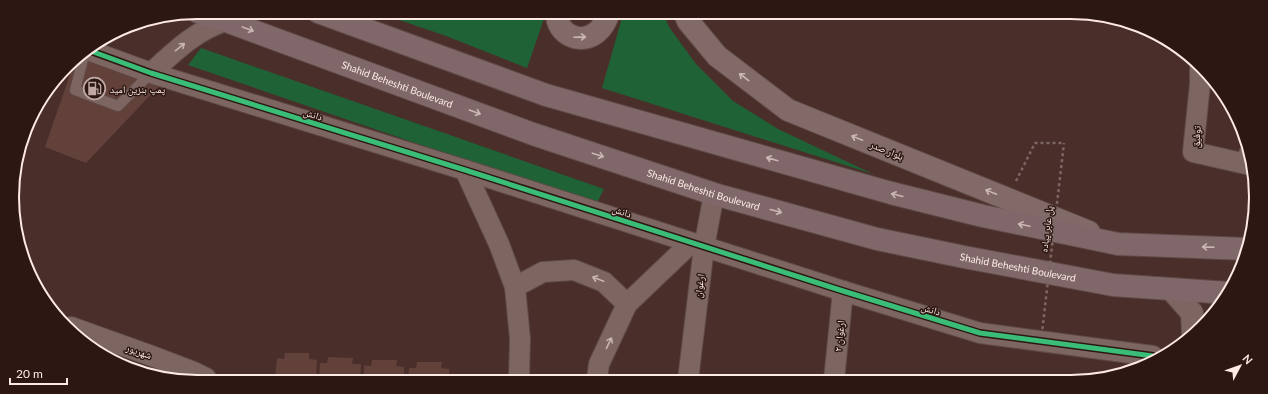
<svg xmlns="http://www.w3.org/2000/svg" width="1268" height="394" viewBox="0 0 1268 394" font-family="Lato,'Noto Naskh Arabic',sans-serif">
	<rect width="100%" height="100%" fill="#4a2e29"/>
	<g fill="#1f6236">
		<polygon points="379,13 546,13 527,68 446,36"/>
		<polygon points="623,14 664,14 669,27 696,64 733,101 778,129 873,174 602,88"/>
		<polygon points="201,48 604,189 596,205 188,65"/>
	</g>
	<g fill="#63413b">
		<polygon points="81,54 159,86 86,163 45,147 76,57"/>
		<polygon points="285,353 309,353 309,359 317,360 316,379 275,379 277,358 284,359"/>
		<polygon points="328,357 353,358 352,364 361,364 360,379 319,379 320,363 327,363"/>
		<polygon points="372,360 397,360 396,366 404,367 404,379 364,379 364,365 371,366"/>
		<polygon points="417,362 442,362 441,368 449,369 449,379 408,379 409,368 416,368"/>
	</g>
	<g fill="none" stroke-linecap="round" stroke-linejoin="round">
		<defs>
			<polyline id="service" points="85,52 75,90 118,106 151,73"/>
			<g id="minor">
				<polyline points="88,50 151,73 465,170 843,291 980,333 1153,356 1157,360"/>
				<polyline points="1200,69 1200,84 1193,152 1246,164 1249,154"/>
				<path d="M151,73C174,52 196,30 226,21"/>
				<polyline points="465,170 499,244 515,287 520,339 519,379"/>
				<polyline points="515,287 543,272 574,270 604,282 627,304"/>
				<polyline points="71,327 152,356 194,372 206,378"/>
				<polyline points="597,379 599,364 627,304 691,243"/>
				<polyline points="688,380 704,247 714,194"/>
				<polyline points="834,380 843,291"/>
			</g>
			<polyline id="tertiary" points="1171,289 1192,313 1193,334"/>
			<g id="secondary">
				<path d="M557,13C556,34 581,46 597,32C602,28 607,20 608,14"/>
				<polyline points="685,14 688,21 717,56 788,110 1089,232"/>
			</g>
			<g id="trunk">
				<path id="s1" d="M198,12L226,21L533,134L714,194L877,239L964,257L1113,285L1228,293"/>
				<polyline points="318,12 546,95 891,193 983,216 1118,244 1247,249"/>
			</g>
		</defs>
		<use href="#service" stroke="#5f4a47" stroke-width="12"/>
		<use href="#minor" stroke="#5f4a47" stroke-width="22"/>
		<use href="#tertiary" stroke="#5f4a47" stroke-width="24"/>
		<use href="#secondary" stroke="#5f4a47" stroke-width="24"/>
		<use href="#trunk" stroke="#5f4a47" stroke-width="24"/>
		<polyline stroke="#7b6764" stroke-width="2.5" stroke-dasharray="3 3" stroke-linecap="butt" points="1016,181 1035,143 1064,143"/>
		<use href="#service" stroke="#7d6661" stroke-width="10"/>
		<use href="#minor" stroke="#7d6661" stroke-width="20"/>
		<use href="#tertiary" stroke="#7d6661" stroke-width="22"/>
		<use href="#secondary" stroke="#816a68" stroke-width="22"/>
		<use href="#trunk" stroke="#80686a" stroke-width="22"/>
		<polyline stroke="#7b6764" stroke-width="2.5" stroke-dasharray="3 3" stroke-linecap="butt" points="1041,341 1064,143"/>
		<defs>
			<polyline id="cycleway" points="88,50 151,73 465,170 843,291 980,333 1153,356 1157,360"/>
		</defs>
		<use href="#cycleway" stroke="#2d1712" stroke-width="8"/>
		<use href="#cycleway" stroke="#3abd76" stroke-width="5"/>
	</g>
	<defs><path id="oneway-shaft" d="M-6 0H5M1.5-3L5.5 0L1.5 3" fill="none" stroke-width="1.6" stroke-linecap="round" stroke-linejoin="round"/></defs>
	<g stroke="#ccb6b4">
		<use href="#oneway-shaft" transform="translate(248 29) rotate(20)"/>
		<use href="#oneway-shaft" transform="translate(475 112) rotate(20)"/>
		<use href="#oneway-shaft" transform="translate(598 155) rotate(18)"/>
		<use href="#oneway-shaft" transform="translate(772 159) rotate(-164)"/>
		<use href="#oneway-shaft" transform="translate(897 195) rotate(-166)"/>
		<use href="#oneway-shaft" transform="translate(776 211) rotate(15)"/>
		<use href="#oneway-shaft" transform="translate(1024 225) rotate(-168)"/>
		<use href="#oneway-shaft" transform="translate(1208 247) rotate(-178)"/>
	</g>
	<g stroke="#ccb7b3">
		<use href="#oneway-shaft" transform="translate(580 37) rotate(-2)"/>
		<use href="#oneway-shaft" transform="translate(744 77) rotate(-143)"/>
		<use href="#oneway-shaft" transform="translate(857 138) rotate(-158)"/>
		<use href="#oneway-shaft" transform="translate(991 192) rotate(-158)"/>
	</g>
	<g stroke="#cab5b0">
		<use href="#oneway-shaft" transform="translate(180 47) rotate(-39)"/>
		<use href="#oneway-shaft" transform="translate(598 279) rotate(-159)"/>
		<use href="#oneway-shaft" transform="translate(609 343) rotate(-65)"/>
	</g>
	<defs>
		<symbol id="fuel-ring" viewBox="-11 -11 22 22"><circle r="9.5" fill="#2d1712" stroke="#bfa8a3" stroke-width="1.5"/><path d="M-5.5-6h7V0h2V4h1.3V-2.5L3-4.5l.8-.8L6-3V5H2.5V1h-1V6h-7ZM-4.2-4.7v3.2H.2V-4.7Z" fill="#bfa8a3"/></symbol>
	</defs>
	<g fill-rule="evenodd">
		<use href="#fuel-ring" x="82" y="76" width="25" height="25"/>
	</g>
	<g text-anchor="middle" stroke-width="3" stroke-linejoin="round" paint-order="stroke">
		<g font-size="10" fill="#feeae5" stroke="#2d1712">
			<text dy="4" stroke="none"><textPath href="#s1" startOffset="212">Shahid Beheshti Boulevard</textPath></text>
			<text transform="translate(313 114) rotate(17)" y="4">دانش</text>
			<text transform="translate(1196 137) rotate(-87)" y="4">توفیق</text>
			<text transform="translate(887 150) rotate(22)" y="4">بلوار صدر</text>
			<text dy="4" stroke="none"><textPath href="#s1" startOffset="536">Shahid Beheshti Boulevard</textPath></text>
			<text transform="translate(622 211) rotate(18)" y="4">دانش</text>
			<text transform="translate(1046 229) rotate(-83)" y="4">پل عابر پیاده</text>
			<text dy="4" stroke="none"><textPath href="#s1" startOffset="860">Shahid Beheshti Boulevard</textPath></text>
			<text transform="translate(699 286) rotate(-83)" y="4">ارغوان</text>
			<text transform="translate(931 309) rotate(17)" y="4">دانش</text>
			<text transform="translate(839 336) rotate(-84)" y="4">ارغوان ۲</text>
			<text transform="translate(139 351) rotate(19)" y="4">شهریور</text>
		</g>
		<g font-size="10" fill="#feeae5" stroke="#2d1712" text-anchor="start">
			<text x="110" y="93">پمپ بنزین امید</text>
		</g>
	</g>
	<path d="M0 0H1268V394H0ZM197 19H1071A178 178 0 0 1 1249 197V197A178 178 0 0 1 1071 375H197A178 178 0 0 1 19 197V197A178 178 0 0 1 197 19Z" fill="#2d1712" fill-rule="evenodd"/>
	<path fill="none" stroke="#feeae5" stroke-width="2" d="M197 19H1071A178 178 0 0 1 1249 197V197A178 178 0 0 1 1071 375H197A178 178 0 0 1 19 197V197A178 178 0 0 1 197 19Z"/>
	<g transform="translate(1240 366) rotate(49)" stroke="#2d1712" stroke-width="3" paint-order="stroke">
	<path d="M0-3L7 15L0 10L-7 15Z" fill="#feeae5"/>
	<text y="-6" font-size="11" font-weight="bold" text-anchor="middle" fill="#feeae5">N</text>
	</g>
	<path d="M10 378v6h57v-6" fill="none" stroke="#feeae5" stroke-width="2"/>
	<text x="16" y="378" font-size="12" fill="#feeae5" stroke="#2d1712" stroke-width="3" paint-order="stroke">20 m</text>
</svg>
